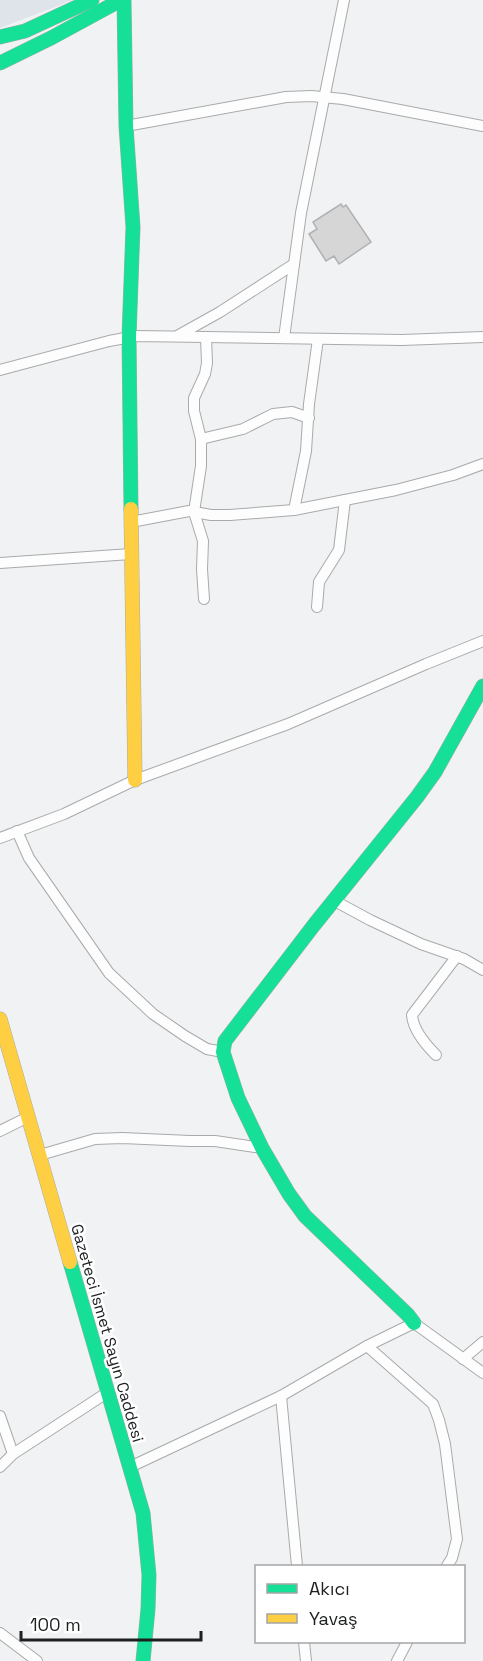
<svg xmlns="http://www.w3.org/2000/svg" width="483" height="1661" viewBox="0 0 483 1661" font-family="'Space Grotesk',sans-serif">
	<rect width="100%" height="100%" fill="#f0f2f4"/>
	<polygon fill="#dee4ea" points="0,0 73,0 0,28"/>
	<polygon fill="#d6d6d6" stroke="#b1b1b2" stroke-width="1.5" points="341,204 343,207 346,205 371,242 339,264 334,256 326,261 309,234 317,229 313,222"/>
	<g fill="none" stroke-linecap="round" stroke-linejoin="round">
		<defs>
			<g id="street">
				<polyline points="126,126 286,97 311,96 343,99 483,126"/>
				<polyline points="177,336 220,312 294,264"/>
				<polyline points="284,338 301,213 344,0"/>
				<polyline points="0,370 109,341 136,336 402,340 483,337"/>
				<polyline points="201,439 243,429 273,414 292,412 309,418"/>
				<polyline points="294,510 306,451 309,404 318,339"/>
				<polyline points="131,522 189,511 211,515 230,515 294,510 396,490 453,475 483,464"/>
				<polyline points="0,563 131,554"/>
				<polyline points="204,599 202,569 203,541 194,512 201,466 201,439 194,411 194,398 205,374 207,363 206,337"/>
				<polyline points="317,607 319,582 339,550 345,500"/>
				<polyline points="17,831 29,858 109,973 153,1014 185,1036 207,1049 223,1052"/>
				<polyline points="0,838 64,814 135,780 288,724 426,664 483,641"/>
				<polyline points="333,900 370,920 421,944 464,959 483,970"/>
				<path d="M436,1055C425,1044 413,1030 412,1015L457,956"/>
				<polyline points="0,1131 28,1117"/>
				<polyline points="40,1155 95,1139 122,1138 190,1141 215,1141 262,1148"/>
				<polyline points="367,1346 433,1404 439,1420 445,1444 457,1539 452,1558 447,1566"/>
				<polyline points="463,1359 483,1342"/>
				<polyline points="281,1396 297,1566"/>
				<polyline points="0,1416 13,1454"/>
				<polyline points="0,1467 13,1454 108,1392"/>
				<polyline points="130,1467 281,1396 367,1346 414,1323 483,1373"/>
				<polyline points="0,1633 37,1661"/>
				<polyline points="304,1642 306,1661"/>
				<polyline points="397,1661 407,1642"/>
			</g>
			<g id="fast">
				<polyline points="124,0 126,126 133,227 129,337 131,509"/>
				<polyline points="0,37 25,31 92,0"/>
				<polyline points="0,63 51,38 121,0"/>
				<polyline points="70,1262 143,1513 149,1575 148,1609 143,1661"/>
				<polyline points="414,1323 408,1315 305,1216 289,1194 262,1148 238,1098 223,1052 225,1041 314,925 417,797 435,772 483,686"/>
			</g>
			<g id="slow">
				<polyline points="131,509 135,780"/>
				<polyline points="0,1019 70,1262"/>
			</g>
		</defs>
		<use href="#street" stroke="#a8aaab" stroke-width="12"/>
		<use href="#fast" stroke="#a8aaab" stroke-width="15"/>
		<use href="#slow" stroke="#a8aaab" stroke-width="15"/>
		<use href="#street" stroke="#fdfdfd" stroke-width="10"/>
		<use href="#fast" stroke="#16e098" stroke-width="14"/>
		<use href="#slow" stroke="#ffcf43" stroke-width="14"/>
	</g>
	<g text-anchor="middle" stroke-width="5" stroke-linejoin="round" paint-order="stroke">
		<g font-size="16" fill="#1d1f20" stroke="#fff">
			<text transform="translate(108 1333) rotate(74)" y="6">Gazeteci İsmet Sayın Caddesi</text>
		</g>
	</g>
	<rect x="255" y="1565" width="210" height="78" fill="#ffffff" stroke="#a5a5a6" stroke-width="1.5"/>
	<rect x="267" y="1584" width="30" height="9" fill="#16e098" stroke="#a5a5a6" stroke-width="1.5"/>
	<text x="309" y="1595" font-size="18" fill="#1d1f20">Akıcı</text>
	<rect x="267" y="1614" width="30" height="9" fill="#ffcf43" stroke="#a5a5a6" stroke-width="1.5"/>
	<text x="309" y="1625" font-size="18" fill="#1d1f20">Yavaş</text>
	<path d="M21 1631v9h180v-9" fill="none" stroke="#1d1f20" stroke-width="3"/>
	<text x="30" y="1631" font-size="18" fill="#1d1f20" stroke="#ffffff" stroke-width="4.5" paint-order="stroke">100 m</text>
</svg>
